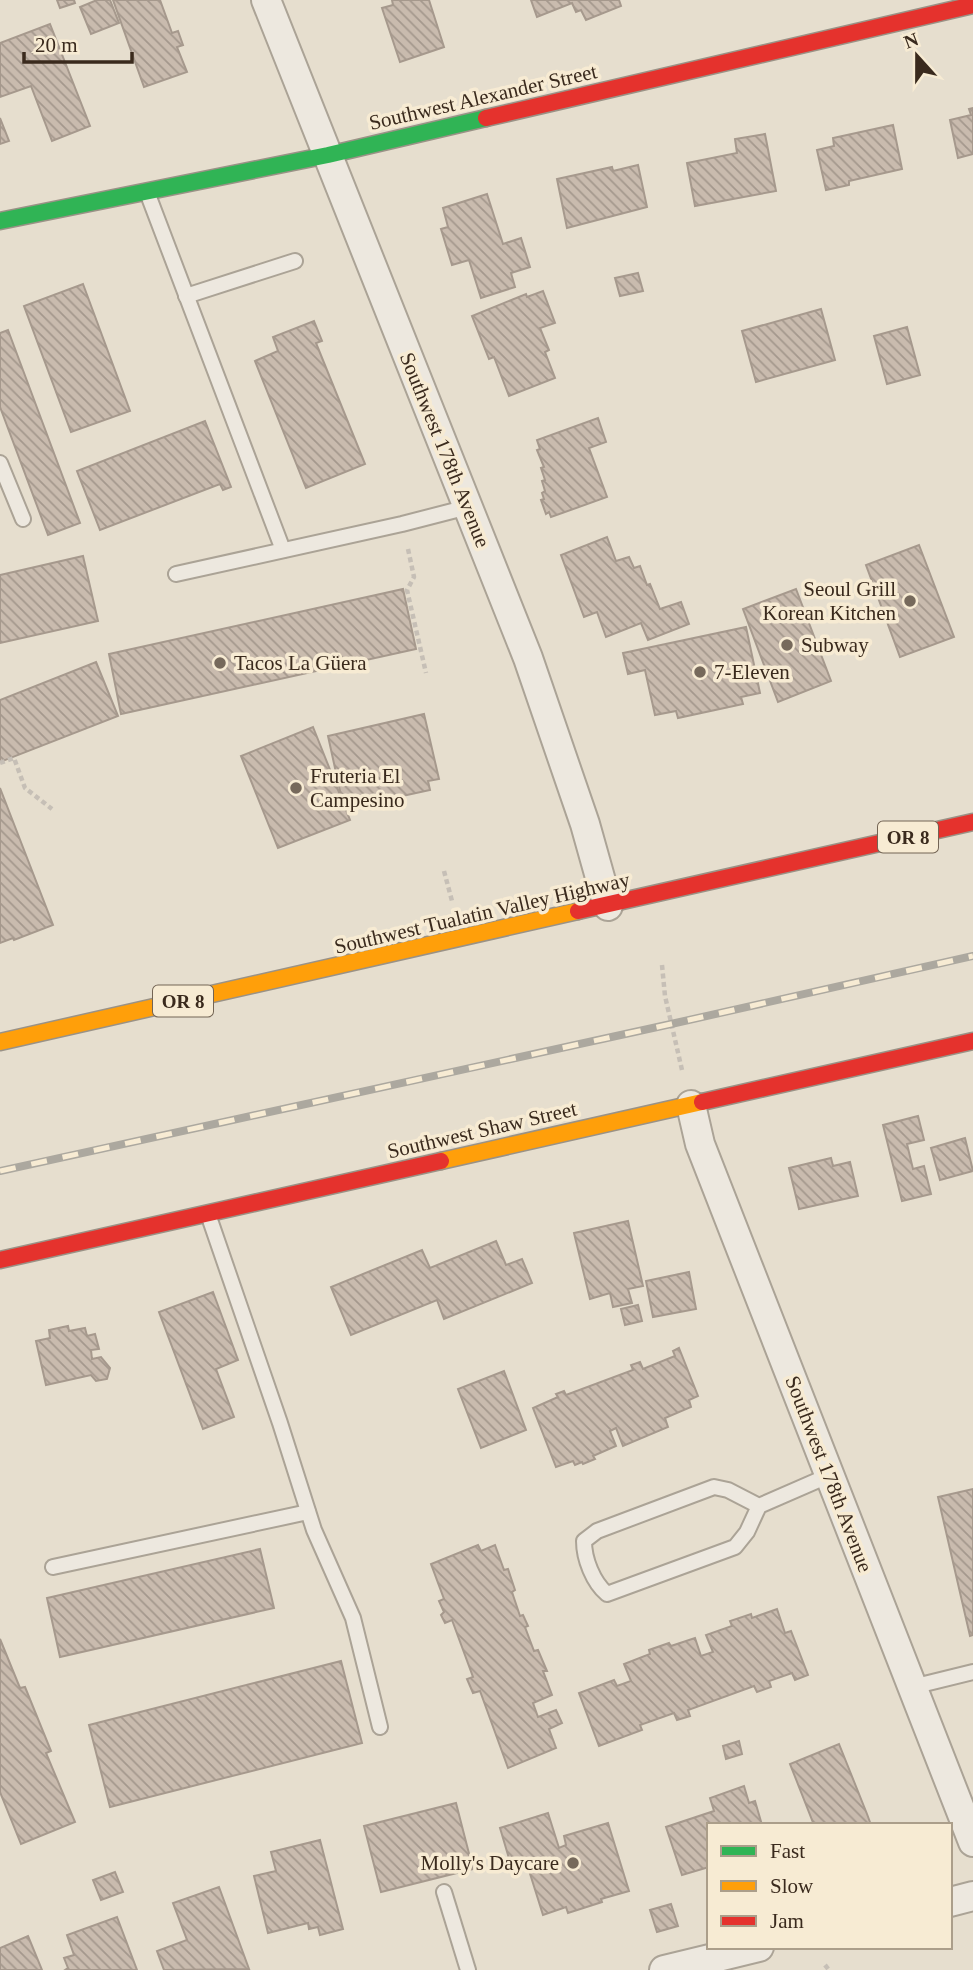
<svg xmlns="http://www.w3.org/2000/svg" width="973" height="1970" viewBox="0 0 973 1970" font-family="'Times New Roman',serif">
	<defs>
		<pattern id="building-back-hatch" width="6" height="6" patternUnits="userSpaceOnUse" patternTransform="scale(1.75)"><rect width="6" height="6" fill="#c9bbae"/><path d="M-1 5l2 2M0 0l6 6M5-1l2 2" fill="none" stroke="#a4988d"/></pattern>
	</defs>
	<rect width="100%" height="100%" fill="#e6dece"/>
	<g fill="url(#building-back-hatch)" stroke="#a6998d" stroke-width="2">
		<polygon points="57,0 74,0 75,3 60,8"/>
		<polygon points="97,0 110,0 119,23 91,34 80,7"/>
		<polygon points="113,0 160,0 172,33 178,31 183,45 177,47 187,72 144,87"/>
		<polygon points="392,0 429,0 444,47 400,62 382,8 393,5"/>
		<polygon points="531,0 619,0 621,6 586,20 581,10 576,12 572,3 537,17"/>
		<polygon points="50,24 90,126 52,141 31,86 0,97 0,43"/>
		<polygon points="973,108 973,154 958,158 950,120 971,115 969,109"/>
		<polygon points="0,118 9,141 0,144"/>
		<polygon points="893,125 902,169 849,181 849,185 826,190 817,150 834,146 833,138"/>
		<polygon points="765,134 776,191 695,206 687,163 737,153 735,139"/>
		<polygon points="638,165 647,207 567,228 557,179 612,167 613,171"/>
		<polygon points="487,194 503,244 521,238 530,267 511,273 515,287 481,298 469,260 452,265 441,229 448,227 443,208"/>
		<polygon points="638,273 643,291 620,296 615,278"/>
		<polygon points="83,284 130,411 71,432 24,306"/>
		<polygon points="543,291 555,323 540,328 549,350 545,352 555,378 509,396 494,357 489,359 472,316 526,294 527,297"/>
		<polygon points="821,309 835,360 756,382 742,331"/>
		<polygon points="314,321 322,341 316,343 365,464 306,488 255,361 278,351 273,337"/>
		<polygon points="907,327 920,375 887,384 874,336"/>
		<polygon points="8,330 80,523 48,535 0,407 0,333"/>
		<polygon points="598,418 606,442 589,448 607,497 551,517 549,512 546,514 541,500 544,499 542,493 545,491 542,481 545,480 541,468 544,467 537,450 540,449 537,440"/>
		<polygon points="205,421 231,487 223,490 220,484 100,530 77,471"/>
		<polygon points="607,537 616,561 629,557 634,568 640,566 647,585 650,584 660,609 681,602 689,624 648,640 641,623 606,637 597,612 584,617 561,555"/>
		<polygon points="919,545 954,637 900,657 866,565"/>
		<polygon points="83,556 98,621 0,643 0,575"/>
		<polygon points="403,589 416,649 121,714 109,654"/>
		<polygon points="796,589 831,681 778,702 743,609"/>
		<polygon points="746,627 760,693 741,697 743,704 678,718 676,711 655,715 645,670 628,674 623,653"/>
		<polygon points="96,662 118,716 0,762 0,700"/>
		<polygon points="424,714 439,779 428,781 430,790 356,806 354,797 342,800 328,736"/>
		<polygon points="313,727 350,820 278,848 241,756"/>
		<polygon points="0,788 53,925 14,940 13,938 0,943"/>
		<polygon points="918,1116 924,1140 907,1144 913,1169 924,1166 931,1194 902,1201 883,1125"/>
		<polygon points="965,1138 973,1171 940,1180 931,1148"/>
		<polygon points="831,1158 833,1166 850,1162 858,1196 799,1209 789,1168"/>
		<polygon points="628,1221 643,1286 628,1289 632,1303 613,1307 610,1293 590,1299 574,1233"/>
		<polygon points="496,1241 506,1265 522,1259 532,1283 444,1319 437,1300 351,1335 331,1287 422,1250 430,1268"/>
		<polygon points="689,1272 696,1309 653,1317 646,1281"/>
		<polygon points="213,1292 238,1360 216,1369 234,1417 203,1429 159,1312"/>
		<polygon points="638,1305 642,1321 625,1325 621,1309"/>
		<polygon points="68,1326 69,1331 85,1328 87,1336 95,1334 99,1349 91,1350 92,1359 101,1357 110,1368 107,1379 96,1381 91,1375 46,1385 36,1341 50,1338 49,1330"/>
		<polygon points="679,1348 698,1396 689,1400 691,1407 665,1418 668,1427 623,1446 616,1428 610,1431 616,1446 593,1456 595,1459 583,1464 582,1462 575,1465 573,1461 556,1467 533,1408 558,1397 556,1394 564,1391 566,1395 633,1370 631,1365 640,1362 643,1369 675,1356 673,1351"/>
		<polygon points="504,1371 526,1430 481,1448 458,1389"/>
		<polygon points="973,1489 973,1635 970,1636 938,1497"/>
		<polygon points="478,1545 481,1551 495,1545 504,1570 508,1569 515,1590 512,1592 520,1616 523,1615 528,1626 525,1627 534,1651 538,1650 547,1671 543,1671 552,1695 533,1703 538,1717 556,1710 562,1723 549,1729 556,1748 508,1768 480,1691 473,1693 467,1679 473,1677 452,1620 445,1623 441,1615 444,1612 439,1601 444,1599 431,1564"/>
		<polygon points="260,1549 274,1608 60,1657 47,1598"/>
		<polygon points="777,1609 785,1633 791,1631 808,1675 795,1680 792,1673 769,1681 771,1687 757,1692 754,1686 688,1710 690,1716 677,1720 674,1713 640,1725 642,1730 599,1746 579,1693 614,1680 617,1686 631,1681 624,1664 650,1654 649,1650 669,1643 671,1646 695,1638 701,1656 713,1652 706,1635 732,1626 730,1621 751,1614 752,1618"/>
		<polygon points="0,1639 20,1688 25,1687 51,1751 46,1753 75,1822 21,1844 0,1792"/>
		<polygon points="341,1661 362,1743 110,1807 89,1725"/>
		<polygon points="739,1741 742,1754 726,1759 723,1746"/>
		<polygon points="839,1744 867,1814 871,1825 814,1825 790,1764"/>
		<polygon points="744,1786 749,1803 755,1801 762,1825 709,1825 709,1867 682,1875 666,1827 714,1811 710,1798"/>
		<polygon points="456,1803 473,1869 381,1892 364,1826"/>
		<polygon points="548,1813 559,1848 566,1845 564,1836 608,1823 629,1891 601,1899 602,1902 568,1913 566,1907 543,1915 526,1861 511,1865 500,1828"/>
		<polygon points="320,1840 343,1929 320,1935 318,1927 309,1929 308,1923 268,1933 254,1876 276,1871 271,1852"/>
		<polygon points="115,1872 123,1892 101,1900 93,1880"/>
		<polygon points="219,1887 249,1969 164,1970 157,1951 187,1940 173,1903"/>
		<polygon points="671,1904 678,1926 657,1932 650,1910"/>
		<polygon points="117,1917 137,1970 65,1970 68,1968 64,1958 74,1955 67,1935"/>
		<polygon points="28,1936 42,1970 0,1970 0,1948"/>
	</g>
	<g fill="none" stroke-linecap="round" stroke-linejoin="round">
		<defs>
			<g id="lane">
				<polyline points="147,192 283,550"/>
				<polyline points="186,296 295,261"/>
				<polyline points="0,463 23,519"/>
				<polyline points="176,574 402,524 468,507"/>
				<polyline points="208,1214 280,1423 314,1530 353,1618 380,1727"/>
				<path d="M759,1506L747,1532L735,1547L607,1594C593,1582 584,1559 584,1541L597,1531L714,1487L728,1490L759,1506L830,1475"/>
				<polyline points="53,1567 308,1512"/>
				<polyline points="912,1687 973,1672"/>
				<polyline points="444,1892 468,1970"/>
			</g>
			<g id="street">
				<polyline points="266,0 528,658 585,824 608,906"/>
				<polyline points="691,1105 700,1144 973,1842"/>
				<polyline points="950,1902 973,1896"/>
				<polyline points="664,1970 759,1947"/>
			</g>
			<polyline id="fast" points="0,221 328,155 486,118"/>
			<g id="slow">
				<polyline points="0,1042 578,911"/>
				<polyline points="441,1161 702,1102"/>
			</g>
			<g id="jam">
				<polyline points="486,118 973,5"/>
				<polyline points="578,911 973,822"/>
				<polyline points="702,1102 973,1041"/>
				<polyline points="0,1260 441,1161"/>
			</g>
		</defs>
		<use href="#lane" stroke="#aba396" stroke-width="18"/>
		<use href="#street" stroke="#aba396" stroke-width="32"/>
		<use href="#fast" stroke="#9a9286" stroke-width="19"/>
		<use href="#slow" stroke="#9a9286" stroke-width="19"/>
		<use href="#jam" stroke="#9a9286" stroke-width="19"/>
		<g stroke="#c6bfb6" stroke-width="4.5" stroke-dasharray="5 3.5" stroke-linecap="butt">
			<polyline points="408,549 414,577 407,590 426,673"/>
			<polyline points="0,763 14,758 25,788 52,809"/>
			<polyline points="444,871 452,901"/>
			<polyline points="662,965 665,996 682,1070"/>
			<polyline points="825,1965 829,1970"/>
		</g>
		<use href="#lane" stroke="#ede8df" stroke-width="14"/>
		<use href="#street" stroke="#ede8df" stroke-width="28"/>
		<use href="#fast" stroke="#30b455" stroke-width="16"/>
		<use href="#slow" stroke="#ff9f0a" stroke-width="16"/>
		<use href="#jam" stroke="#e5322d" stroke-width="16"/>
		<defs>
			<polyline id="rail" points="0,1171 671,1024 973,956"/>
		</defs>
		<use href="#rail" stroke="#aca89f" stroke-width="8"/>
		<use href="#rail" stroke="#f7ebd3" stroke-width="5" stroke-dasharray="16" stroke-linecap="butt"/>
	</g>
	<g fill="#76695b" stroke="#f7ebd3" stroke-width="2.5">
		<circle cx="910" cy="601" r="7"/>
		<circle cx="787" cy="645" r="7"/>
		<circle cx="220" cy="663" r="7"/>
		<circle cx="700" cy="672" r="7"/>
		<circle cx="296" cy="788" r="7"/>
		<circle cx="573" cy="1863" r="7"/>
	</g>
	<g text-anchor="middle" stroke-width="7" stroke-linejoin="round" paint-order="stroke">
		<g fill="#f7ebd3" stroke="#736454" stroke-width="2">
			<rect x="878" y="821.5" width="60" height="31" rx="5"/>
			<rect x="153" y="985.5" width="60" height="31" rx="5"/>
		</g>
		<g font-size="19" font-weight="bold" fill="#3a2a1d">
			<text x="908" y="844">OR 8</text>
			<text x="183" y="1008">OR 8</text>
		</g>
		<g font-size="21" fill="#3a2a1d" stroke="#f7ebd3">
			<text transform="translate(483 97) rotate(-13)" y="7">Southwest Alexander Street</text>
			<text transform="translate(445 450) rotate(68)" y="7">Southwest 178th Avenue</text>
			<text transform="translate(482 913) rotate(-13)" y="7">Southwest Tualatin Valley Highway</text>
			<text transform="translate(482 1130) rotate(-13)" y="7">Southwest Shaw Street</text>
			<text transform="translate(829 1474) rotate(69)" y="7">Southwest 178th Avenue</text>
		</g>
		<g font-size="21" fill="#3a2a1d" stroke="#f7ebd3" text-anchor="start">
			<text x="896" y="596" text-anchor="end">Seoul Grill<tspan x="896" dy="24">Korean Kitchen</tspan></text>
			<text x="801" y="652">Subway</text>
			<text x="234" y="670">Tacos La Güera</text>
			<text x="714" y="679">7-Eleven</text>
			<text x="310" y="783">Fruteria El<tspan x="310" dy="24">Campesino</tspan></text>
			<text x="559" y="1870" text-anchor="end">Molly's Daycare</text>
		</g>
	</g>
	<rect x="707" y="1823" width="245" height="126" fill="#f7ebd3" stroke="#ab9e8a" stroke-width="2"/>
	<rect x="721" y="1846" width="35" height="10" fill="#30b455" stroke="#ab9e8a" stroke-width="2"/>
	<text x="770" y="1858" font-size="21" fill="#3a2a1d">Fast</text>
	<rect x="721" y="1881" width="35" height="10" fill="#ff9f0a" stroke="#ab9e8a" stroke-width="2"/>
	<text x="770" y="1893" font-size="21" fill="#3a2a1d">Slow</text>
	<rect x="721" y="1916" width="35" height="10" fill="#e5322d" stroke="#ab9e8a" stroke-width="2"/>
	<text x="770" y="1928" font-size="21" fill="#3a2a1d">Jam</text>
	<g transform="translate(917 56) rotate(339)" stroke="#f7ebd3" stroke-width="5" paint-order="stroke">
	<path d="M0-5L12 26L0 18L-12 26Z" fill="#3a2a1d"/>
	<text y="-10" font-size="19" font-weight="bold" text-anchor="middle" fill="#3a2a1d">N</text>
	</g>
	<path d="M24 52v10h108v-10" fill="none" stroke="#3a2a1d" stroke-width="3.5"/>
	<text x="35" y="52" font-size="21" fill="#3a2a1d" stroke="#f7ebd3" stroke-width="5" paint-order="stroke">20 m</text>
</svg>
